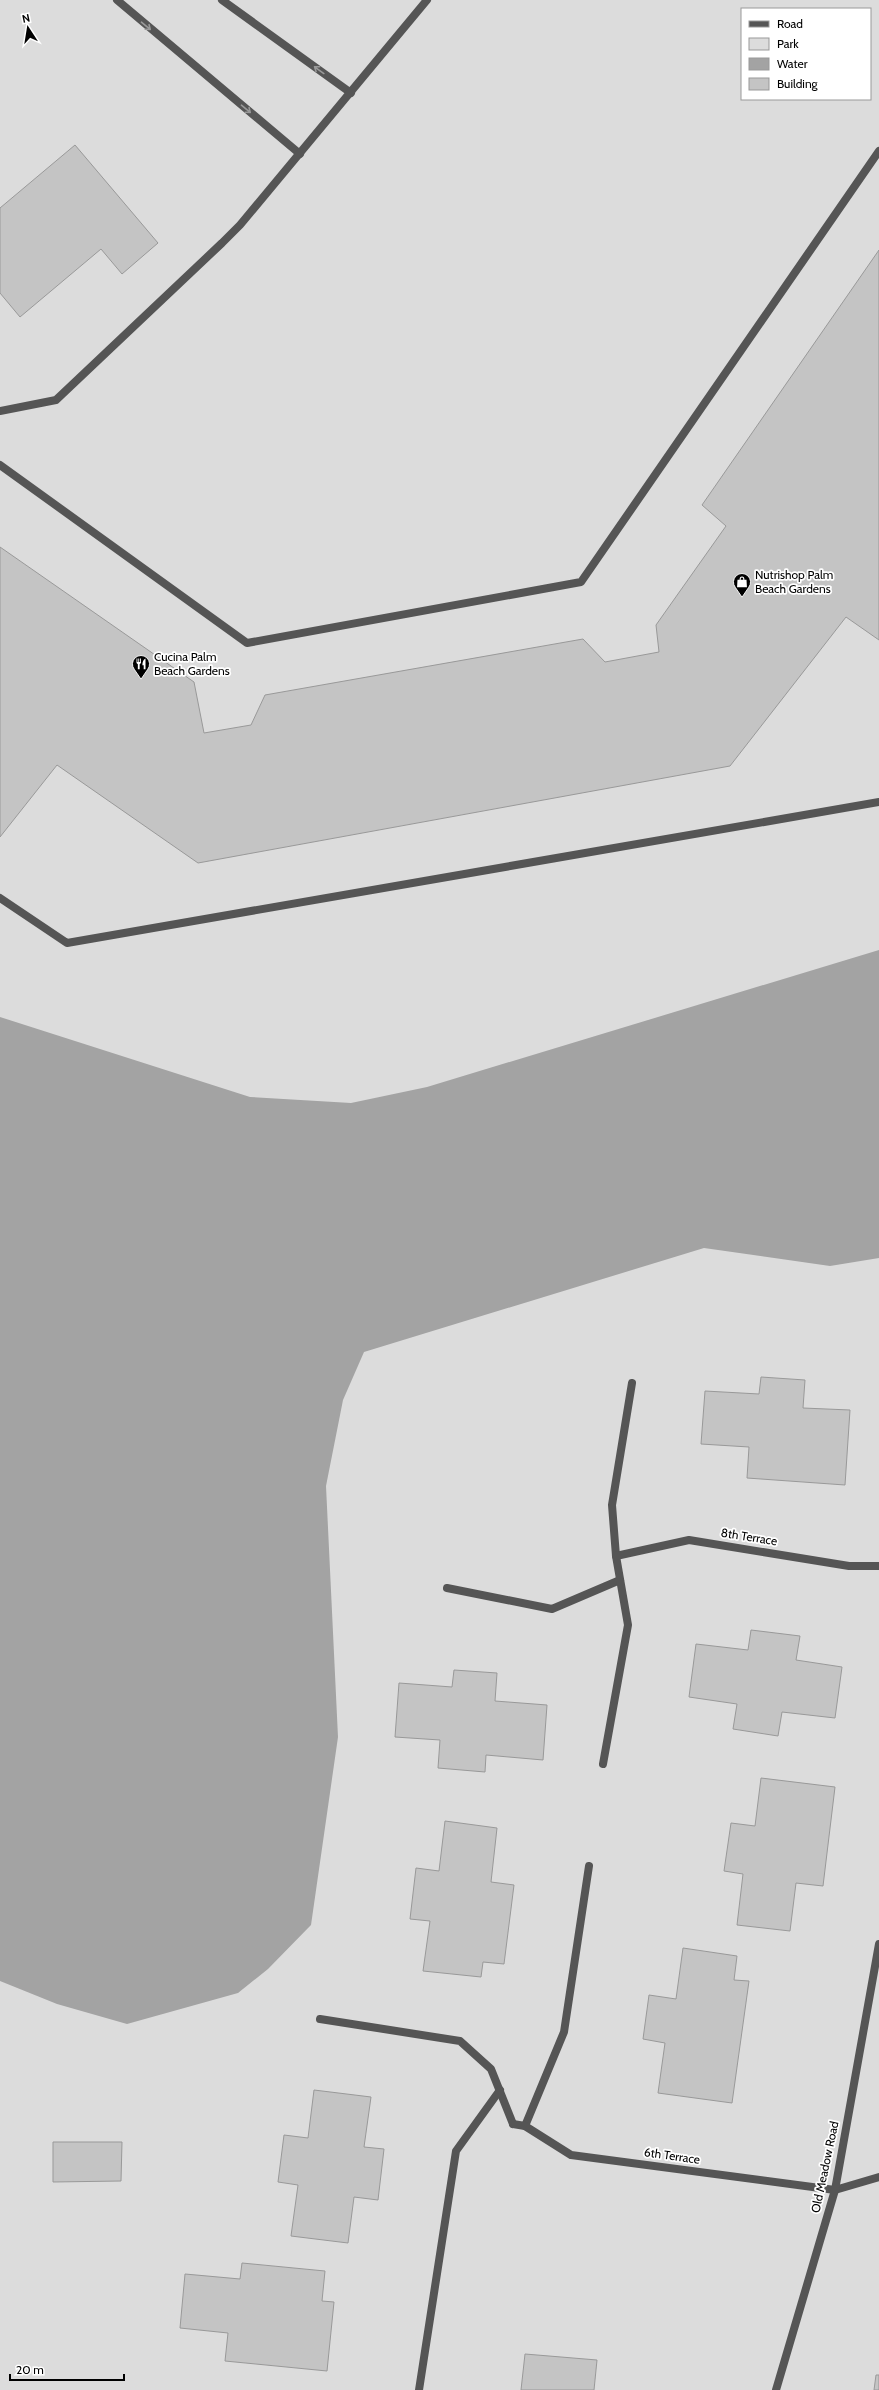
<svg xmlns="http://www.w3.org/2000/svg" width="879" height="2390" viewBox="0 0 879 2390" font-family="Cabin,sans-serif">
	<rect width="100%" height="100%" fill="#fff"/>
	<path fill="#dcdcdc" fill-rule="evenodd" d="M0,0H879V2390H0ZM742,9H870V99H742Z"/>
	<polygon fill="#a3a3a3" points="879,950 879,1258 830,1266 704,1248 364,1352 343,1400 326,1486 338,1737 311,1925 268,1969 238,1993 127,2024 57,2004 0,1981 0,1017 250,1097 351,1103 427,1087"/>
	<g fill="#c4c4c4" stroke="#999">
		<polygon points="75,145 158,243 122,274 101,249 20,317 0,293 0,208"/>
		<polygon points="879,250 879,640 846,617 730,766 198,863 57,765 0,837 0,547 194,682 204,733 251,725 265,695 583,639 605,662 659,652 656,625 726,526 702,505"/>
		<polygon points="761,1377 805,1380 803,1408 850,1410 845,1485 747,1478 749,1447 701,1444 705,1391 759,1394"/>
		<polygon points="751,1630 800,1636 796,1660 842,1667 835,1718 782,1712 778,1736 733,1729 737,1704 689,1697 696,1644 748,1650"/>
		<polygon points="454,1670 497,1673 495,1701 547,1705 543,1760 486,1755 485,1772 438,1768 440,1740 395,1737 399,1683 452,1687"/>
		<polygon points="761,1778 835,1787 823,1886 796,1883 790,1931 737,1925 743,1874 724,1871 731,1823 755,1826"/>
		<polygon points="445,1821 497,1828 491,1882 514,1885 504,1964 483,1962 481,1977 423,1971 430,1921 410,1919 416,1868 439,1871"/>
		<polygon points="683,1948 737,1956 734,1980 749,1981 732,2103 658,2093 665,2043 643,2039 649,1995 676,1999"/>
		<polygon points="314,2090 371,2097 364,2147 384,2149 378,2200 354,2197 348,2243 291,2236 298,2185 278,2182 284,2135 308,2138"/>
		<polygon points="53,2142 122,2142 121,2181 53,2182"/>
		<polygon points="242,2263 325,2271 322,2301 334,2302 327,2371 225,2361 228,2333 180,2328 185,2274 240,2279"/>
		<polygon points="525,2354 597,2360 594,2390 521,2390"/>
		<polygon points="876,2375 879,2375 879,2390 874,2390"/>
	</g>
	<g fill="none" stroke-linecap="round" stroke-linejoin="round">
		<g stroke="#555" stroke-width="8">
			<polyline points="117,0 300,154"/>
			<polyline points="222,0 351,93"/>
			<polyline points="0,411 56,400 222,243 240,225 427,0"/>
			<polyline points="0,465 247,643 581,582 879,151"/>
			<polyline points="0,898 67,943 879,802"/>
			<polyline points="447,1588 552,1609 620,1580"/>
			<polyline points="603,1764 628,1625 616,1556 612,1505 632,1383"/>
			<polyline points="320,2019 460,2041 491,2069 513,2124"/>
			<polyline points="525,2126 564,2032 589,1866"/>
			<polyline points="419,2390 456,2151 500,2090"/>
		</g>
		<g stroke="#555" stroke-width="8">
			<polyline points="616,1556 689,1540 849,1566 879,1566"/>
			<polyline points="513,2124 525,2126 571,2155 835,2190 879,2177"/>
			<polyline points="776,2390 835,2190 879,1944"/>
		</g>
	</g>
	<defs><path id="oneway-shaft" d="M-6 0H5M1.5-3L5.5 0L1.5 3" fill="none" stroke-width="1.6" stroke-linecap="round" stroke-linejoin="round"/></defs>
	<g stroke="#999">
		<use href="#oneway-shaft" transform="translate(146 26) rotate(40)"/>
		<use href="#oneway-shaft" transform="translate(319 70) rotate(-144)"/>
		<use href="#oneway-shaft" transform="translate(246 109) rotate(40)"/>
	</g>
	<defs>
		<symbol id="shop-pin" viewBox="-11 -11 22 30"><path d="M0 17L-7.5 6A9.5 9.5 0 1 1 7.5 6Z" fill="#000" stroke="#fff"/><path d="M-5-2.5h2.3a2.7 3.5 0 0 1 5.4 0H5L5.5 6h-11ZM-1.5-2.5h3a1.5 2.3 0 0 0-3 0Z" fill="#fff"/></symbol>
		<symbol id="restaurant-pin" viewBox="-11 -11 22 30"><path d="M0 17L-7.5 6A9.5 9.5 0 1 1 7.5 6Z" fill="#000" stroke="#fff"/><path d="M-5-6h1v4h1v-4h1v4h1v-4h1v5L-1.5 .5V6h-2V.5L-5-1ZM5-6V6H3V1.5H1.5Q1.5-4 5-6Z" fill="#fff"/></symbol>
	</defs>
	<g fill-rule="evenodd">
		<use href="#shop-pin" x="732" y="572" width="20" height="27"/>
		<use href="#restaurant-pin" x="131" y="654" width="20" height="27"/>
	</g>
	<g text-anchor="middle" stroke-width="3.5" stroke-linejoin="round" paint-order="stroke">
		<g font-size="12" fill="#000" stroke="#fff" text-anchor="start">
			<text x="755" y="579">Nutrishop Palm<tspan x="755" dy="14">Beach Gardens</tspan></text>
			<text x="154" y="661">Cucina Palm<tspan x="154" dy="14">Beach Gardens</tspan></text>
		</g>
		<g font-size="12" fill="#000" stroke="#fff">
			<text transform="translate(749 1537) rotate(9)" y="4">8th Terrace</text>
			<text transform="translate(672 2156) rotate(8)" y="4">6th Terrace</text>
			<text transform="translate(825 2167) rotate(-78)" y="4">Old Meadow Road</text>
		</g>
	</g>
	<rect x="741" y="8" width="130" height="92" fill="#ffffff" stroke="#999999"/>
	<rect x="749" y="21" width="20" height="6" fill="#555555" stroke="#999999"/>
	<text x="777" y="28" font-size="12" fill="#000000">Road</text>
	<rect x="749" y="38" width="20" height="12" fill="#dcdcdc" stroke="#999999"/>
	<text x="777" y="48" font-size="12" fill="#000000">Park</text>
	<rect x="749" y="58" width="20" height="12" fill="#a3a3a3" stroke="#999999"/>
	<text x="777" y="68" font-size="12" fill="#000000">Water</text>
	<rect x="749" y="78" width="20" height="12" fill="#c4c4c4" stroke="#999999"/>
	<text x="777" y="88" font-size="12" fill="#000000">Building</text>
	<g transform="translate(28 28) rotate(348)" stroke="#ffffff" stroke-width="3" paint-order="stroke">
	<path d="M0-3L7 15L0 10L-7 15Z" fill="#000000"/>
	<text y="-6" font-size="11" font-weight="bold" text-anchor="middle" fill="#000000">N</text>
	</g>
	<path d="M10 2374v6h114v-6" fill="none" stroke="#000000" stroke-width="2"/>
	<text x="16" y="2374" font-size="12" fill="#000000" stroke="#ffffff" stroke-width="3" paint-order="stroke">20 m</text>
</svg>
